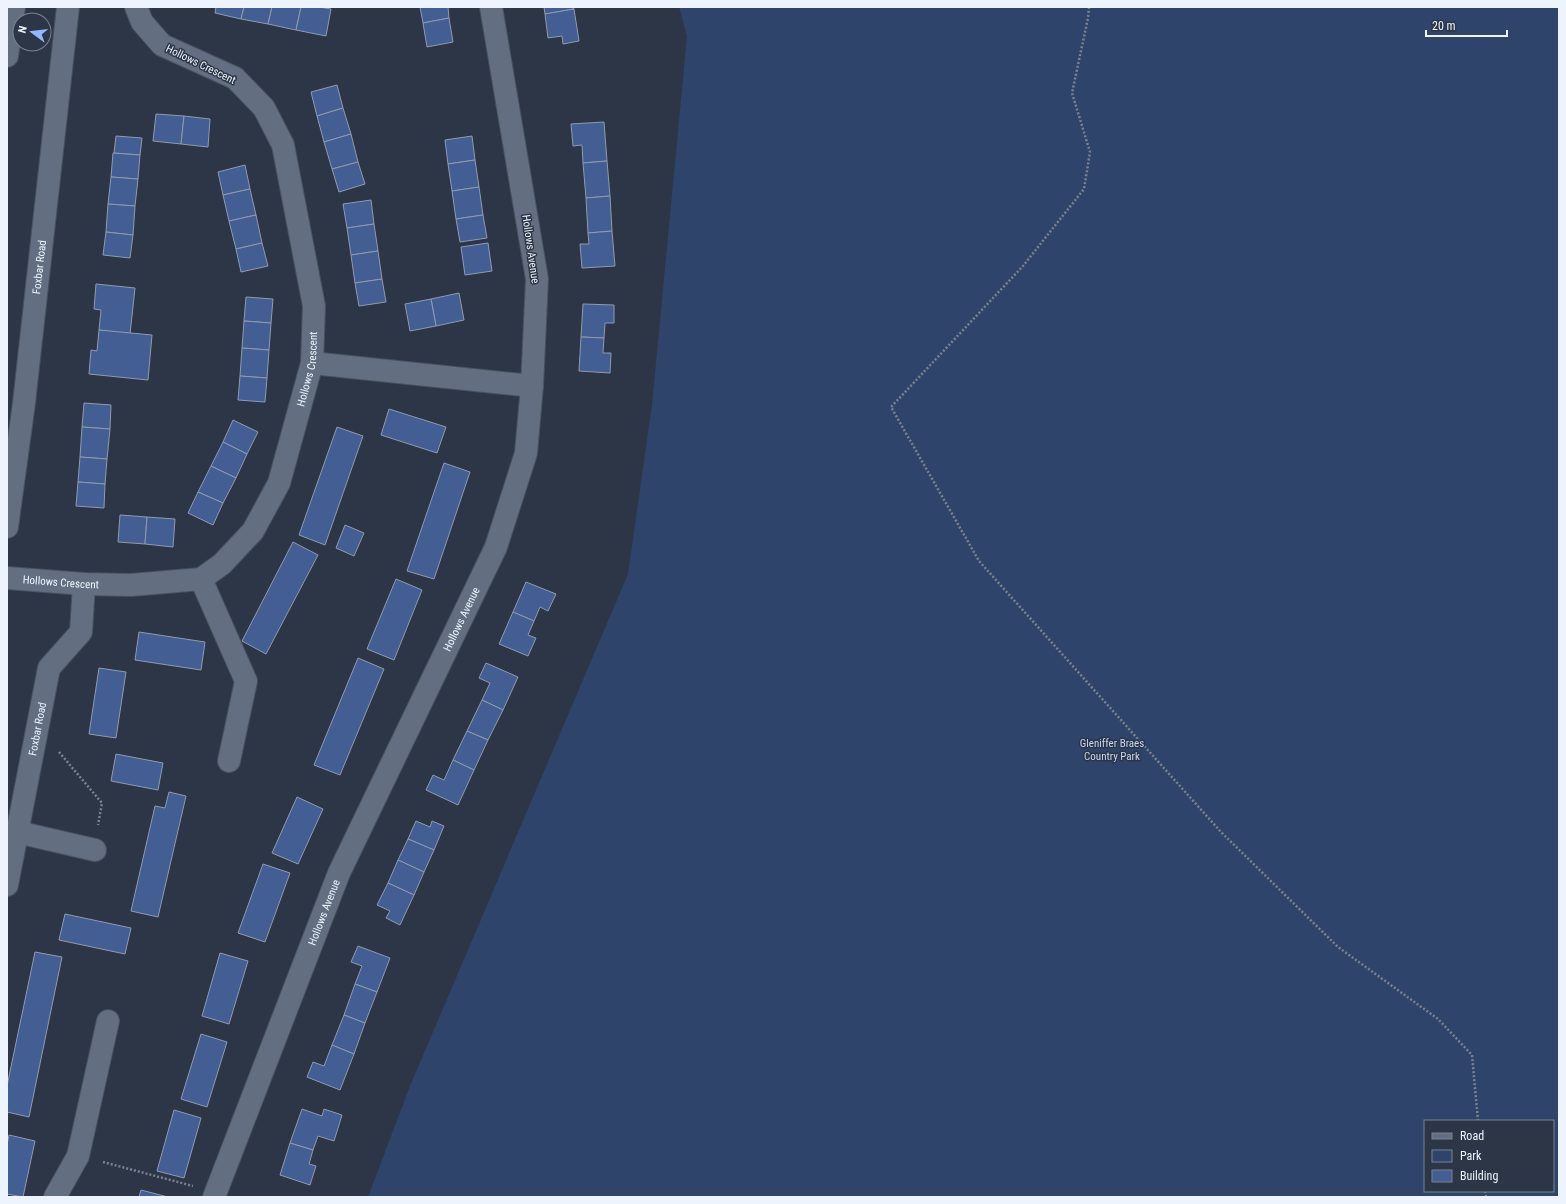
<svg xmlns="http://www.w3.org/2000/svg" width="1566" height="1204" viewBox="0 0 1566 1204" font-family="'Roboto Condensed',sans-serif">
	<rect width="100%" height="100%" fill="#2d3646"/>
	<path fill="#2f446a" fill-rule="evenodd" d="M679,7H1559V1197H368L410,1086L628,574L652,405L687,36ZM1425,1121H1553V1191H1425Z"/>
	<g fill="#425e92" stroke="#909baf">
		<polygon points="216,7 244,7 241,19 215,13"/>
		<polygon points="244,7 272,7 268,24 241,19"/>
		<polygon points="272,7 301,7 296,30 268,24"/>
		<polygon points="301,7 319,7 331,9 326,36 296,30"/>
		<polygon points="420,7 448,7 449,18 423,23"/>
		<polygon points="544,7 573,7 574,9 545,14"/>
		<polygon points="574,9 579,41 563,44 562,36 548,38 545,14"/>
		<polygon points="449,18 453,42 427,47 423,23"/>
		<polygon points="337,85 343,108 317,116 311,92"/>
		<polygon points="343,108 351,134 324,142 317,116"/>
		<polygon points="156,114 184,116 181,144 153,141"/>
		<polygon points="184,116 210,119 208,147 181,144"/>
		<polygon points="604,122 607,161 583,163 582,145 573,146 571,124"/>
		<polygon points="351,134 358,162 332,169 324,142"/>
		<polygon points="116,136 142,138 140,155 114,153"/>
		<polygon points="472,136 475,160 448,164 445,140"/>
		<polygon points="113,153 140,155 138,179 111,177"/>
		<polygon points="475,160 479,187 452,191 448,164"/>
		<polygon points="607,161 610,196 586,198 583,163"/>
		<polygon points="358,162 365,184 339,192 332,169"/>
		<polygon points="245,165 250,189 223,195 218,172"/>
		<polygon points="111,177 138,179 135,206 108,204"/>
		<polygon points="479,187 483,215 456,219 452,191"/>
		<polygon points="250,189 256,215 229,221 223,195"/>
		<polygon points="610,196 612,231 588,233 586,198"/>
		<polygon points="371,200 374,224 347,228 343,204"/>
		<polygon points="108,204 135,206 133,235 106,232"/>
		<polygon points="256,215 262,243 236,249 229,221"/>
		<polygon points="483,215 487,238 460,242 456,219"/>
		<polygon points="374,224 378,251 351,255 347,228"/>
		<polygon points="612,231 615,266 582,268 580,244 589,244 588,233"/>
		<polygon points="106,232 133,235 130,258 103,255"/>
		<polygon points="262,243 268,266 241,272 236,249"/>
		<polygon points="488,243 492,271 465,275 461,247"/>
		<polygon points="378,251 382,279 355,283 351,255"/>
		<polygon points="382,279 386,302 359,306 355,283"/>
		<polygon points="96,284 135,288 130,334 99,330 101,310 94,309"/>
		<polygon points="459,293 464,320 436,326 431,299"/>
		<polygon points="246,297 273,299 271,323 244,321"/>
		<polygon points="431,299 436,326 410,331 405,304"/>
		<polygon points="583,304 614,305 614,323 605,323 604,338 581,337"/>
		<polygon points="244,321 271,323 269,350 242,348"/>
		<polygon points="99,330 152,335 148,380 89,374 91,350 97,351"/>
		<polygon points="581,337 604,338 603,353 611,353 610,373 579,371"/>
		<polygon points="242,348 269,350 267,378 240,376"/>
		<polygon points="240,376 267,378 265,402 238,400"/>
		<polygon points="84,403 111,405 110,429 82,427"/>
		<polygon points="389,409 446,427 437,453 381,435"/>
		<polygon points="233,420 258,432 247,454 223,442"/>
		<polygon points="82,427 110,429 107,459 80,457"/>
		<polygon points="337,427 363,436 325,545 299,535"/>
		<polygon points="223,442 247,454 236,478 211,466"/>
		<polygon points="80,457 107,459 105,484 78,482"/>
		<polygon points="444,463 470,472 434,579 407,571"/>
		<polygon points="211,466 236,478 223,503 198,492"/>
		<polygon points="78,482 105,484 104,508 76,506"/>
		<polygon points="198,492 223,503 213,525 188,513"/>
		<polygon points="120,515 147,517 145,544 118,542"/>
		<polygon points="147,517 175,519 173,547 145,544"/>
		<polygon points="345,525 364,533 354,556 336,548"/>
		<polygon points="293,542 318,555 266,654 242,641"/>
		<polygon points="396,579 422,590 394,660 367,649"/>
		<polygon points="526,582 556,594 548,611 540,607 534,621 513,612"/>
		<polygon points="513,612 534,621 528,635 536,638 528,656 499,644"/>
		<polygon points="139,632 205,642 201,670 135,660"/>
		<polygon points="358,658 384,669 340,775 314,765"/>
		<polygon points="486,663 518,677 503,710 482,700 490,683 479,678"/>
		<polygon points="99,668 126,672 116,738 89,734"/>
		<polygon points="482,700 503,710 488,740 467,731"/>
		<polygon points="467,731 488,740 474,770 453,760"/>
		<polygon points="116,754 163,763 158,790 111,781"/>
		<polygon points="453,760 474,770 458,805 426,790 433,775 444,780"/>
		<polygon points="169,792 186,796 158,917 131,911 155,806 165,808"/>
		<polygon points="297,797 323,809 298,864 272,853"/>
		<polygon points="416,821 430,827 432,821 444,826 434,850 408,839"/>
		<polygon points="408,839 434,850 424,872 398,860"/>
		<polygon points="398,860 424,872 414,895 388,883"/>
		<polygon points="263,864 290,873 265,942 238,933"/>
		<polygon points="388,883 414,895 400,925 386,918 390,911 377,905"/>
		<polygon points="65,914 131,928 125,954 59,940"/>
		<polygon points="358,946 390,958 377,992 355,984 362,966 351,962"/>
		<polygon points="35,952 62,957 29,1117 7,1112 7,1086"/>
		<polygon points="220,953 248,961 229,1024 202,1016"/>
		<polygon points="355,984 377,992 365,1023 344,1015"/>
		<polygon points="344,1015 365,1023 354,1054 332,1045"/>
		<polygon points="201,1034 227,1042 207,1107 181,1099"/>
		<polygon points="332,1045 354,1054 340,1090 307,1077 313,1062 324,1066"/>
		<polygon points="302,1109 322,1116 324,1109 342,1115 334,1141 318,1136 313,1150 290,1143"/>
		<polygon points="174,1110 201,1118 184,1178 157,1171"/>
		<polygon points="9,1135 35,1141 23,1197 7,1194 7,1145"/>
		<polygon points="290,1143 313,1150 309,1164 316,1166 310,1185 280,1175"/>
		<polygon points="141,1190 168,1197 139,1197"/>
	</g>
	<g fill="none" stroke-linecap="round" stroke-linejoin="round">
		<defs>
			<g id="minor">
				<polyline points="7,56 14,7"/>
				<polyline points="312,363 532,386"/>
				<path id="s1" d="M7,527L24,403L68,7"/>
				<path id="s2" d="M7,578L84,584L131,585L201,579L222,564L253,531L279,483L312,363L314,306L283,145L264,108L235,78L162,45L142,22L136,7"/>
				<polyline points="201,579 246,681 229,761"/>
				<polyline points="17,832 95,850"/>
				<path id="s3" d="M7,885L49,668L81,632L84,584"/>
				<polyline points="55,1197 78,1156 108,1021"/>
				<path id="s4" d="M214,1197L339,873L496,547L526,453L532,386L537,279L491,7"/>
			</g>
		</defs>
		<use href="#minor" stroke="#49515e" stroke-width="24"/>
		<g stroke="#7a8390" stroke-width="2.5" stroke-dasharray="2 2" stroke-linecap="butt">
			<polyline points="1089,7 1088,18 1072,93 1090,152 1084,189 1023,266 891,407 979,561 1221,832 1338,947 1438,1019 1472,1055 1478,1121"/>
			<polyline points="59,752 102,803 98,825"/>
			<polyline points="103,1162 193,1186"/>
			<polyline points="1485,1191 1486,1197"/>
		</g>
		<use href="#minor" stroke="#636e80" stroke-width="22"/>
	</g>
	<g text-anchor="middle" stroke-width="3" stroke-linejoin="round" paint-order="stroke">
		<g font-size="11" fill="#edf4fe" stroke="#2d3646">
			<text transform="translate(201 64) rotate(26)" y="4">Hollows Crescent</text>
			<text transform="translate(531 249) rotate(82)" y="4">Hollows Avenue</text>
			<text dy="4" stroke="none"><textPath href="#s1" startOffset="262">Foxbar Road</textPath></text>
			<text dy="4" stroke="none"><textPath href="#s2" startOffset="438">Hollows Crescent</textPath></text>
			<text dy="4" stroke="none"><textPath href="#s2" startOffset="54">Hollows Crescent</textPath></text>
			<text dy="4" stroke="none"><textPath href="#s4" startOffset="629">Hollows Avenue</textPath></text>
			<text dy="4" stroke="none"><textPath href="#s3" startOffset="159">Foxbar Road</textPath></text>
			<text dy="4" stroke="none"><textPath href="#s4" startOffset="305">Hollows Avenue</textPath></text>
		</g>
		<g font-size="11" fill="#c4d7f6" stroke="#2d3646">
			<text x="1112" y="747">Gleniffer Braes<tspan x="1112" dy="13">Country Park</tspan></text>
		</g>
	</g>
	<rect width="1566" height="1204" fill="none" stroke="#edf4fe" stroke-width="16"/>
	<rect x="1424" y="1120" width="130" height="72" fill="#2d3646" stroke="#7a8290"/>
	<rect x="1432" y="1133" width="20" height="6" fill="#636e80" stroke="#7a8290"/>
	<text x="1460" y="1140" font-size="12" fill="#edf4fe">Road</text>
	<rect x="1432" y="1150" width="20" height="12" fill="#2f446a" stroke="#7a8290"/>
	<text x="1460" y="1160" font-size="12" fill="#edf4fe">Park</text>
	<rect x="1432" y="1170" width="20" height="12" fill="#425e92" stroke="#7a8290"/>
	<text x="1460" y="1180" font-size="12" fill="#edf4fe">Building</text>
	<g transform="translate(32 32) rotate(285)"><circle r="19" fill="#2d3646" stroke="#7a8290"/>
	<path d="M0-3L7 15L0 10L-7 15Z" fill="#91b8fd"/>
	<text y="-6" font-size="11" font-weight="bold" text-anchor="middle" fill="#edf4fe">N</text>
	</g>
	<path d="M1426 30v6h81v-6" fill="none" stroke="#edf4fe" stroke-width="2"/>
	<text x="1432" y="30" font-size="12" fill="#edf4fe" stroke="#2d3646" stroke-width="3" paint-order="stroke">20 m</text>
</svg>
